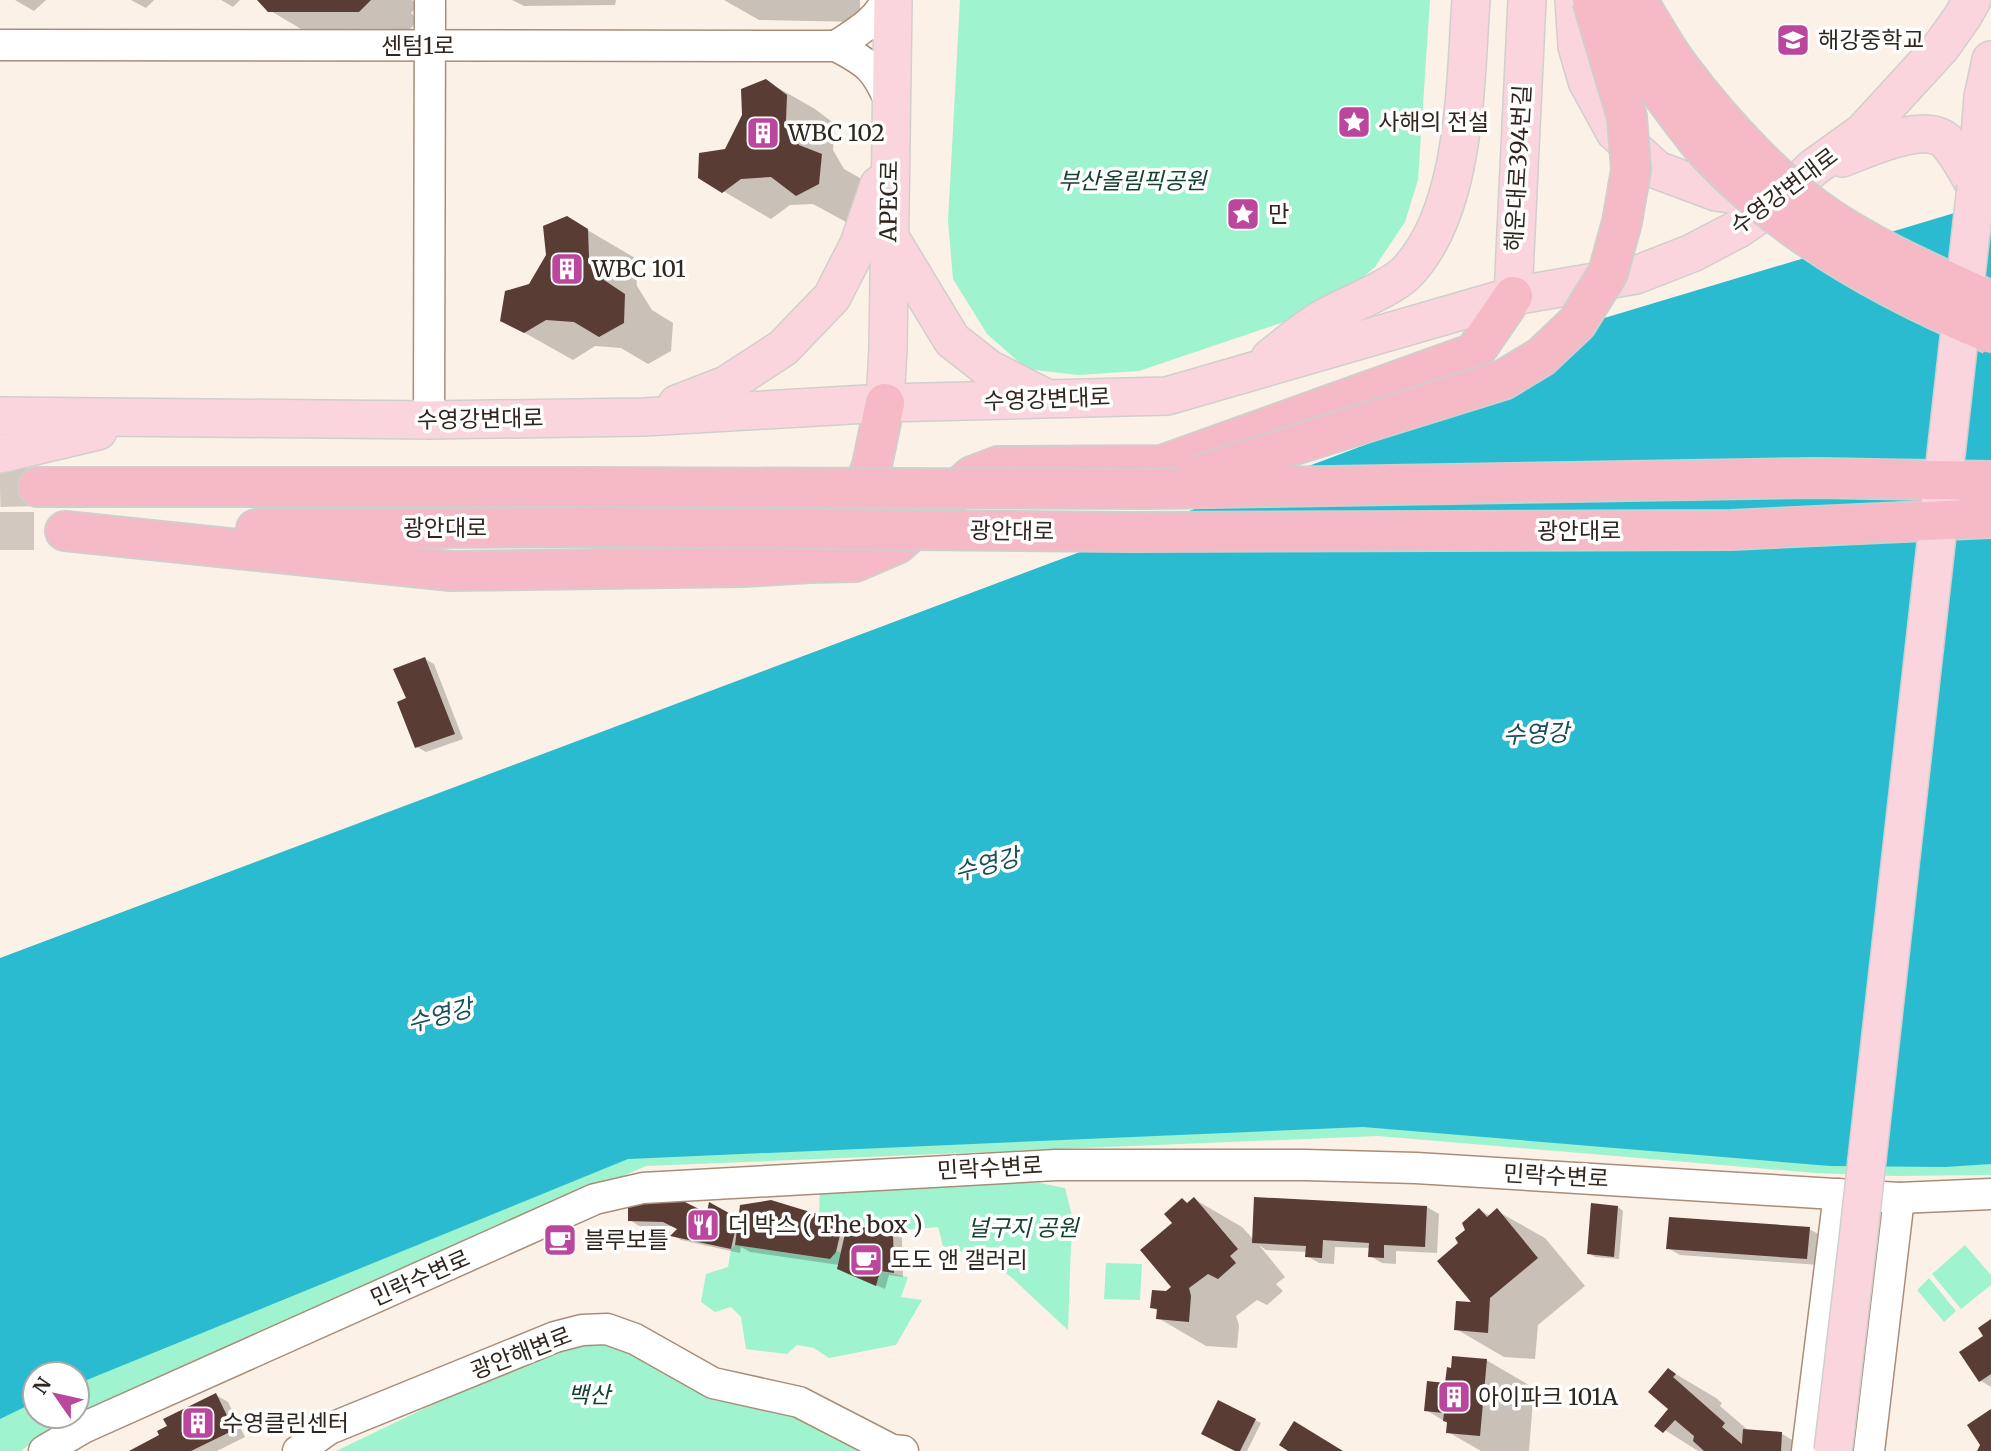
<svg xmlns="http://www.w3.org/2000/svg" width="1991" height="1451" viewBox="0 0 1991 1451" font-family="Merriweather,'Noto Sans KR',serif">
	<rect width="100%" height="100%" fill="#fcf1e7"/>
	<g fill="#9ff3ce">
		<polygon points="960,0 1430,0 1418,180 1405,222 1375,267 1328,307 1139,371 1078,375 1027,369 987,334 953,279 948,221"/>
		<polygon points="998,1113 1991,1134 1991,1175 1895,1176 1815,1173 1378,1136 646,1166 77,1415 77,1374 46,1374 623,1134"/>
		<polygon points="1024,1180 1065,1188 1072,1216 1068,1330 1011,1277 984,1258 943,1246 938,1227 893,1231 843,1222 819,1215 820,1188"/>
		<polygon points="735,1245 829,1259 836,1252 841,1252 837,1269 875,1285 880,1271 908,1277 901,1297 922,1300 896,1345 829,1358 814,1348 797,1345 787,1354 746,1349 741,1317 731,1307 715,1312 701,1302 706,1274 728,1267 731,1249"/>
		<polygon points="1965,1245 1991,1275 1991,1285 1961,1309 1932,1274"/>
		<polygon points="1106,1263 1142,1264 1140,1300 1104,1299"/>
		<polygon points="1929,1278 1956,1311 1944,1322 1917,1290"/>
		<polygon points="592,1336 810,1418 861,1451 336,1451 527,1359"/>
		<polygon points="35,1379 35,1416 75,1416 54,1425 21,1451 0,1451 0,1394"/>
	</g>
	<polygon fill="#2bbbd0" points="1991,202 1991,1164 1945,1167 1830,1166 1363,1127 628,1159 77,1384 77,1374 35,1374 35,1402 0,1419 0,958 1543,378 1561,331"/>
	<g fill="#0003">
		<polygon points="15,0 46,0 34,11"/>
		<polygon points="131,0 154,0 146,8"/>
		<polygon points="221,0 240,0 233,7"/>
		<polygon points="259,0 412,0 418,6 411,13 419,20 403,36 313,36 269,10"/>
		<polygon points="512,0 616,0 615,5 524,6"/>
		<polygon points="724,0 860,0 860,22 759,20"/>
		<polygon points="766,81 815,109 835,124 833,150 844,169 869,183 867,211 846,222 813,204 790,205 771,219 723,191 727,151"/>
		<polygon points="567,218 635,258 637,286 652,310 673,323 671,351 648,364 621,348 595,346 573,360 502,320 530,286"/>
		<polygon points="425,659 434,664 463,739 426,752 417,747 408,699"/>
		<polygon points="1194,1199 1242,1227 1254,1240 1427,1207 1439,1214 1437,1253 1396,1251 1396,1264 1382,1263 1370,1256 1370,1248 1335,1247 1334,1264 1319,1263 1307,1256 1307,1252 1266,1250 1259,1245 1285,1277 1276,1284 1283,1291 1267,1305 1257,1300 1236,1316 1239,1325 1237,1348 1206,1346 1158,1318 1158,1311 1152,1307 1174,1287 1174,1223 1183,1200 1188,1204"/>
		<polygon points="771,1202 847,1226 892,1233 902,1238 903,1277 889,1275 885,1289 848,1273 839,1265 750,1252 741,1247 740,1253 681,1240 673,1235 679,1229 674,1226 639,1226 630,1220 708,1216 710,1204 740,1221"/>
		<polygon points="1618,1207 1623,1211 1619,1259 1595,1257 1589,1253"/>
		<polygon points="1480,1210 1490,1216 1497,1211 1545,1238 1585,1286 1538,1325 1535,1359 1504,1357 1456,1329 1475,1304 1461,1244"/>
		<polygon points="1809,1229 1822,1236 1819,1265 1680,1255 1668,1248"/>
		<polygon points="1991,1321 1991,1387 1981,1381 1985,1336"/>
		<polygon points="1486,1360 1534,1388 1529,1451 1481,1451 1448,1432 1449,1424 1426,1410 1447,1385"/>
		<polygon points="1669,1370 1716,1398 1722,1403 1720,1406 1749,1431 1782,1434 1811,1451 1698,1451 1657,1425 1671,1409"/>
		<polygon points="216,1395 228,1402 245,1437 217,1451 133,1451 162,1435"/>
		<polygon points="1255,1420 1261,1423 1247,1451 1238,1451"/>
	</g>
	<g fill="#593c33">
		<polygon points="257,0 371,0 359,12 268,12"/>
		<polygon points="766,79 787,95 786,121 799,145 822,154 819,184 796,196 771,177 741,179 722,193 698,178 699,153 725,149 742,115 741,89"/>
		<polygon points="567,216 588,229 589,257 604,280 625,294 624,323 599,337 574,322 546,320 524,333 500,321 505,291 529,284 546,255 543,226"/>
		<polygon points="425,657 455,734 415,748 397,702 406,698 393,669"/>
		<polygon points="1194,1197 1238,1249 1230,1256 1236,1263 1218,1279 1208,1274 1189,1288 1191,1296 1189,1322 1156,1319 1157,1309 1150,1308 1152,1290 1166,1291 1171,1287 1140,1250 1172,1223 1164,1214 1182,1198 1187,1203"/>
		<polygon points="1254,1197 1427,1206 1425,1247 1384,1245 1384,1258 1368,1257 1369,1243 1323,1240 1322,1258 1305,1257 1306,1246 1252,1243"/>
		<polygon points="771,1200 843,1222 836,1252 830,1259 735,1245 740,1205"/>
		<polygon points="641,1202 685,1202 707,1213 709,1202 738,1218 731,1249 670,1236 677,1229 663,1222 628,1221 628,1207"/>
		<polygon points="1591,1203 1618,1206 1614,1257 1587,1254"/>
		<polygon points="1479,1208 1487,1217 1497,1208 1538,1258 1490,1298 1488,1333 1454,1330 1456,1301 1471,1302 1437,1261 1458,1243 1455,1238 1465,1230 1462,1223"/>
		<polygon points="1669,1217 1810,1227 1807,1259 1666,1249"/>
		<polygon points="847,1225 893,1231 894,1273 880,1271 876,1286 837,1269"/>
		<polygon points="1991,1319 1991,1374 1979,1382 1959,1352 1983,1336 1978,1328"/>
		<polygon points="1452,1356 1487,1359 1480,1436 1446,1433 1447,1422 1443,1421 1444,1413 1424,1411 1427,1381 1445,1383 1447,1367 1451,1368"/>
		<polygon points="1668,1368 1676,1374 1673,1377 1725,1423 1722,1427 1742,1444 1743,1429 1782,1432 1781,1451 1704,1451 1693,1441 1694,1436 1675,1420 1663,1433 1654,1426 1668,1409 1648,1392"/>
		<polygon points="216,1393 234,1430 191,1451 129,1451 159,1435 157,1431 167,1426 163,1419"/>
		<polygon points="1218,1400 1256,1419 1240,1451 1235,1451 1201,1434"/>
		<polygon points="1991,1409 1991,1451 1977,1451 1980,1445 1967,1425"/>
		<polygon points="1294,1421 1343,1451 1288,1451 1279,1445"/>
	</g>
	<g fill="none" stroke-linecap="round" stroke-linejoin="round">
		<g stroke="#d3c8bf" stroke-width="38" stroke-dasharray="38 19" stroke-linecap="butt">
			<polyline points="0,488 38,487"/>
			<polyline points="0,531 34,531"/>
		</g>
		<defs>
			<g id="minor">
				<path d="M0,45L836,46C869,63 876,69 891,104"/>
				<path d="M836,46C854,34 878,21 886,0"/>
				<polyline points="429,420 430,0"/>
				<polyline points="44,1451 83,1428 595,1199 643,1188 1056,1165 1305,1165 1416,1168 1899,1198 1991,1194"/>
				<polyline points="298,1451 329,1429 555,1337 582,1330 607,1329 635,1339 713,1383 799,1402 892,1450 903,1451"/>
				<polyline points="1807,1451 1839,1194"/>
				<polyline points="1869,1451 1899,1198"/>
			</g>
			<g id="major">
				<polyline points="1574,0 1577,46 1587,81 1615,132 1657,170 1716,192 1771,200"/>
				<path d="M1842,158C1867,149 1923,121 1946,141C1958,153 1967,172 1976,187"/>
				<polyline points="1976,187 1983,97 1991,60"/>
				<polyline points="889,236 952,340 989,369 1046,398"/>
				<polyline points="1513,296 1527,0"/>
				<path d="M1270,358C1288,344 1306,328 1326,317C1347,305 1388,290 1405,274C1467,212 1465,82 1471,0"/>
				<polyline points="885,403 888,348 893,0"/>
				<polyline points="677,404 726,385 783,348 832,297 859,244 879,185"/>
				<polyline points="0,416 429,420 644,417 885,403 1167,396 1513,296 1636,275 1692,253 1738,229 1779,201 1813,168 1863,132 1941,47 1963,16 1972,0"/>
				<polyline points="0,454 98,431"/>
			</g>
			<g id="highway">
				<polyline points="38,487 588,487"/>
				<polyline points="256,529 591,527"/>
				<polyline points="65,531 451,571 743,567 809,563 836,541 856,511 872,465 885,403"/>
				<polyline points="809,563 855,562 897,544 972,476 998,466 1162,465 1474,353 1513,296"/>
			</g>
		</defs>
		<use href="#minor" stroke="#a88e79" stroke-width="33"/>
		<use href="#major" stroke="#d1cfcd" stroke-width="40"/>
		<use href="#highway" stroke="#d1cfcd" stroke-width="42"/>
		<use href="#minor" stroke="#fff" stroke-width="30"/>
		<use href="#major" stroke="#fad5dd" stroke-width="37"/>
		<use href="#highway" stroke="#f6b9c6" stroke-width="38"/>
		<defs>
			<polyline id="major-bridge" points="1833,1451 1858,1240 1976,187"/>
			<g id="highway-bridge">
				<path d="M1637,0C1651,22 1664,47 1680,68C1721,123 1784,192 1843,227C1890,256 1941,278 1991,301"/>
				<path d="M1610,17C1633,53 1657,88 1683,122C1692,133 1700,145 1710,155C1787,236 1889,292 1991,334"/>
				<polyline points="1198,475 1503,380 1541,357 1577,323 1608,273 1622,222 1631,170 1627,117 1592,0"/>
				<polyline points="588,487 1149,489 1815,478 1991,481"/>
				<polyline points="591,527 1131,532 1731,530 1991,518"/>
			</g>
		</defs>
		<use href="#major-bridge" stroke="#d1cfcd" stroke-width="40" stroke-linecap="butt"/>
		<use href="#highway-bridge" stroke="#d1cfcd" stroke-width="42" stroke-linecap="butt"/>
		<use href="#major-bridge" stroke="#fad5dd" stroke-width="37"/>
		<use href="#highway-bridge" stroke="#f6b9c6" stroke-width="38"/>
	</g>
	<defs>
		<symbol id="school-square" viewBox="-11 -11 22 22"><rect x="-9" y="-9" width="18" height="18" rx="4" fill="#bb469d" stroke="#fff"/><path d="M0-5L7-2L0 1L-7-2ZM-4 1L0 2.5L4 1V4Q0 6-4 4Z" fill="#fff"/></symbol>
		<symbol id="sight-square" viewBox="-11 -11 22 22"><rect x="-9" y="-9" width="18" height="18" rx="4" fill="#bb469d" stroke="#fff"/><path d="M0-6L1.8-2.2L6-1.7L2.9 1.2L3.7 5.4L0 3.3L-3.7 5.4L-2.9 1.2L-6-1.7L-1.8-2.2Z" fill="#fff"/></symbol>
		<symbol id="building-square" viewBox="-11 -11 22 22"><rect x="-9" y="-9" width="18" height="18" rx="4" fill="#bb469d" stroke="#fff"/><path d="M-4-6H4V6H1V3H-1V6H-4ZM-2.5-4.3h1.7v1.8h-1.7ZM.8-4.3h1.7v1.8H.8ZM-2.5-1h1.7V.8h-1.7ZM.8-1h1.7V.8H.8Z" fill="#fff"/></symbol>
		<symbol id="restaurant-square" viewBox="-11 -11 22 22"><rect x="-9" y="-9" width="18" height="18" rx="4" fill="#bb469d" stroke="#fff"/><path d="M-5-6h1v4h1v-4h1v4h1v-4h1v5L-1.5 .5V6h-2V.5L-5-1ZM5-6V6H3V1.5H1.5Q1.5-4 5-6Z" fill="#fff"/></symbol>
		<symbol id="cafe-square" viewBox="-11 -11 22 22"><rect x="-9" y="-9" width="18" height="18" rx="4" fill="#bb469d" stroke="#fff"/><path d="M-5.5-4.5H6V0H3Q3 3.5 0 3.5H-2.5Q-5.5 3.5-5.5 0ZM3-3.2v2h1.7v-2ZM-6 4.5H4V6H-6Z" fill="#fff"/></symbol>
	</defs>
	<g fill-rule="evenodd">
		<use href="#school-square" x="1774" y="21" width="38" height="38"/>
		<use href="#sight-square" x="1335" y="103" width="38" height="38"/>
		<use href="#building-square" x="744" y="114" width="38" height="38"/>
		<use href="#sight-square" x="1224" y="195" width="38" height="38"/>
		<use href="#building-square" x="548" y="250" width="38" height="38"/>
		<use href="#restaurant-square" x="684" y="1206" width="38" height="38"/>
		<use href="#cafe-square" x="541" y="1221" width="38" height="38"/>
		<use href="#cafe-square" x="847" y="1241" width="38" height="38"/>
		<use href="#building-square" x="1435" y="1378" width="38" height="38"/>
		<use href="#building-square" x="179" y="1404" width="38" height="38"/>
	</g>
	<g text-anchor="middle" stroke-width="7" stroke-linejoin="round" paint-order="stroke">
		<g font-size="23" fill="#30261d" stroke="#fff" text-anchor="start">
			<text x="1818" y="48">해강중학교</text>
			<text x="1378" y="130">사해의 전설</text>
			<text x="788" y="141">WBC 102</text>
			<text x="1268" y="222">만</text>
			<text x="592" y="277">WBC 101</text>
			<text x="728" y="1233">더 박스 ( The box )</text>
			<text x="584" y="1248">블루보틀</text>
			<text x="890" y="1268">도도 앤 갤러리</text>
			<text x="1478" y="1405">아이파크 101A</text>
			<text x="222" y="1431">수영클린센터</text>
		</g>
		<g font-size="23" fill="#30261d" stroke="#fff">
			<text x="418" y="54">센텀1로</text>
			<text transform="translate(1518 168) rotate(-87)" y="8">해운대로394번길</text>
			<text transform="translate(1784 191) rotate(-37)" y="8">수영강변대로</text>
			<text transform="translate(889 201) rotate(-89)" y="8">APEC로</text>
			<text transform="translate(1047 399) rotate(-2)" y="8">수영강변대로</text>
			<text transform="translate(480 419) rotate(-1)" y="8">수영강변대로</text>
			<text x="445" y="536">광안대로</text>
			<text transform="translate(1012 531) rotate(1)" y="8">광안대로</text>
			<text x="1579" y="539">광안대로</text>
			<text transform="translate(990 1168) rotate(-3)" y="8">민락수변로</text>
			<text transform="translate(1556 1176) rotate(3)" y="8">민락수변로</text>
			<text transform="translate(420 1278) rotate(-24)" y="8">민락수변로</text>
			<text transform="translate(521 1353) rotate(-21)" y="8">광안해변로</text>
		</g>
		<g font-size="23" font-style="italic" fill="#144231" stroke="#fff">
			<text x="1132" y="189">부산올림픽공원</text>
			<text x="1023" y="1236">널구지 공원</text>
			<text x="589" y="1403">백산</text>
		</g>
		<g font-size="24" font-style="italic" fill="#175059" stroke="#fff">
			<text transform="translate(1536 734) rotate(-2)" y="8">수영강</text>
			<text transform="translate(987 865) rotate(-15)" y="8">수영강</text>
			<text transform="translate(440 1016) rotate(-15)" y="8">수영강</text>
		</g>
	</g>
	<g transform="translate(56 1395) rotate(304)"><circle r="33" fill="#ffffff" stroke="#aca8a5" stroke-width="2"/>
	<path d="M0-5L12 26L0 18L-12 26Z" fill="#bb469d"/>
	<text y="-10" font-size="19" font-weight="bold" text-anchor="middle" fill="#30261d">N</text>
	</g>
</svg>
